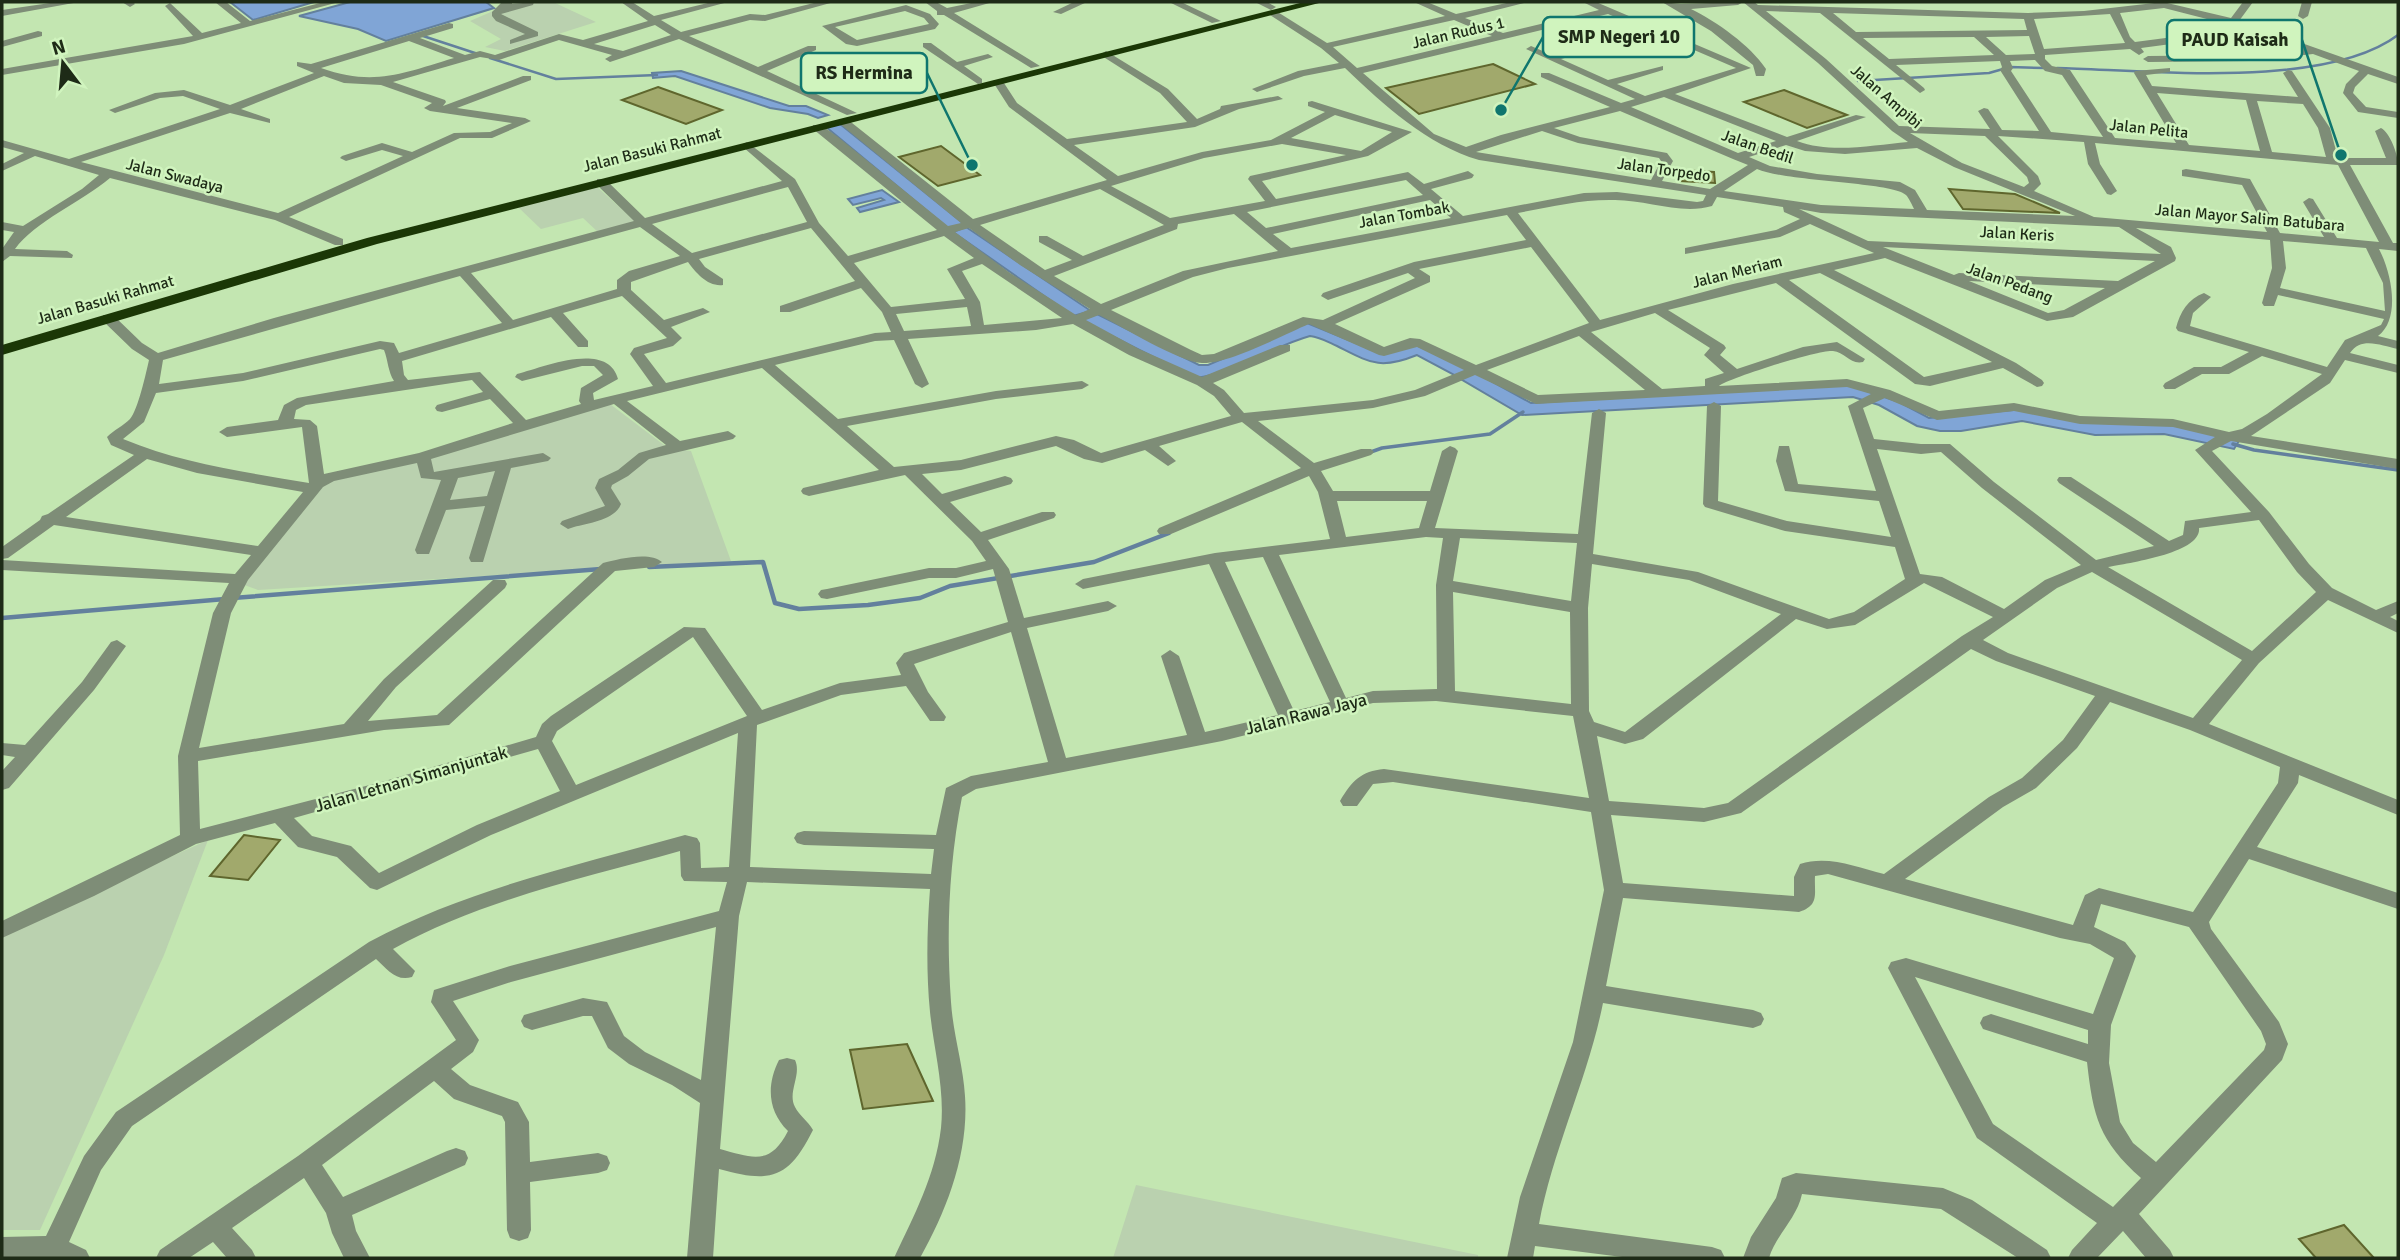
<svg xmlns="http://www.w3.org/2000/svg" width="2400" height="1260" viewBox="0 0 2400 1260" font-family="Signika,sans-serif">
	<rect width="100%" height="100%" fill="#c3e6b1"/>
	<g fill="#bad1af">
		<polygon points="502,2 553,2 596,22 505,51 485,47 501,39 470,21 507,5"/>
		<polygon points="596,186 637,223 599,233 583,218 541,229 518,207"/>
		<polygon points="610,404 668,448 691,451 731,561 258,590 239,583 328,478"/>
		<polygon points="208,840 164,955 40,1230 2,1230 2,933"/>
		<polygon points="1136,1185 1478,1255 1478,1258 1113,1258"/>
	</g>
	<g fill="#80a5d6" stroke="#63809d" stroke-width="2">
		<polygon points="230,2 314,2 253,20"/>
		<polygon points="350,2 486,2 494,8 386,41 358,29 299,16"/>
		<polygon points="681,71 789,106 806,106 828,115 818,118 808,114 770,108 675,76 653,78 652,73"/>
		<polygon points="840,124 964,224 949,229 826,127"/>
		<polygon points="882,190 899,202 860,212 857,208 884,200 881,198 853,205 848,199"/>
		<polygon points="966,227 1091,311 1073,316 953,232"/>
		<path d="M1097,314L1199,365H1208L1307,323L1380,353L1414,344L1471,370L1456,376L1417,355C1380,370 1371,363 1337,346C1328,342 1320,337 1310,336C1270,347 1237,373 1195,378L1080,320Z"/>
		<polygon points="1473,371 1531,403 1846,384 1899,402 1929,418 2024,409 2056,418 2171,424 2239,441 2234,449 2164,434 2095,435 2022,421 1961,431 1940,431 1917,426 1879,405 1853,397 1522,415 1459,378"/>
	</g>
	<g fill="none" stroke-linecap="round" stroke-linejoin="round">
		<g stroke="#63809d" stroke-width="2.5">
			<polyline points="420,35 478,54"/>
			<polyline points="490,58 556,79 657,75"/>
			<path d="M2057,68C2147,70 2325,90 2398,35"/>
			<polyline points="1858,81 1989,73 2010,67 2045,68"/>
		</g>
		<g stroke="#63809d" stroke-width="3.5">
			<polyline points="2233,444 2254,450 2398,470"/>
			<polyline points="1368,453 1382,448 1490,434 1523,412"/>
		</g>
		<g stroke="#63809d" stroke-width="4.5">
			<polyline points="649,567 763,562 775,603 799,609 868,605 920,598 950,586 1094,562 1169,533"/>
			<polyline points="233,598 601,569"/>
			<polyline points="2,618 225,599"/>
		</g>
	</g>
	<g fill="#a1a96c" stroke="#5f662d" stroke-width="2">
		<polygon points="1493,64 1535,84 1419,114 1386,88"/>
		<polygon points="658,87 722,110 686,124 622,100"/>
		<polygon points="1784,90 1847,115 1807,128 1744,102"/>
		<polygon points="941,146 980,175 938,186 899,157"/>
		<polygon points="1680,170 1714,172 1715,183 1680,181"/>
		<polygon points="1949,189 2015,194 2060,213 1963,209"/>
		<polygon points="244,835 280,840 248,880 210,876"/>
		<polygon points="907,1044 933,1101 863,1109 850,1050"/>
		<polygon points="2344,1225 2374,1258 2316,1258 2299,1239"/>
	</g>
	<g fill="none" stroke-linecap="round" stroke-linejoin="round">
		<g fill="#7e8d77" fill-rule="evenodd">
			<polygon points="57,2 79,2 2,16 2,10"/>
			<polygon points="122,2 133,2 135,4 130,7"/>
			<polygon points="215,2 226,2 250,21 324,2 339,2 184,44 2,75 2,69 193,36 167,8 165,6 170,3 202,33 241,23"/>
			<polygon points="502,2 512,2 512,4 534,2 533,5 501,14 538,32 538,36 510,44 510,40 525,34 496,21 492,16 492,12"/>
			<path d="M621,2H632L654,16L712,2H728L661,20L681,32L750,14L765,15L818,2H834L765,21L750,20L689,36L758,67L808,46H816V50L767,71L857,113L847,115L679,39L610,62L605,59L612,55L559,40L499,60L480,57L393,82L445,100L446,102L443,106L523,76H531V80L457,108L525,118L531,121L492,138H460L289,217L343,239V245H335L275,220L110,178C83,201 34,222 15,249L67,251L73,255L72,258L10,256L2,262V249L14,232L2,230V222L23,226L82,189L99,175L35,156L2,171V164L24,153L2,147V140L69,159L220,109L183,96L160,98L115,113L109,110L155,93L184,90L230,105L314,73L297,66V62L311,64L449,23L453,24V28L420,38L465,55L480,51L495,55L559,34L583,40L648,21ZM655,25L671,35L623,51L594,44ZM409,41L454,58C403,73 374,87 321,68ZM324,76L344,83L381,85L432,103L424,108L430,111L512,123L490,132L454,133L412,152L382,143L342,156L340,158L346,161L382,150L403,156L278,213L81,162L230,113L270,123V119L241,109Z"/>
			<polygon points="925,2 936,2 947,8 976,2 993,2 954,13 1040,66 1031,68 944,15 937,15 937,11"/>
			<polygon points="1074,2 1087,2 1061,14 1053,12"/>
			<polygon points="1169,2 1181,2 1221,21 1212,23"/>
			<polygon points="1255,2 1267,2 1276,7 1271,10"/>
			<path d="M1414,2H1427L1456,14L1511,2H1528L1465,18L1503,33L1599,10L1583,2H1596L1751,68L1675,94L1787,137L1856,115L1866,117L1797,141C1831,154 1873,145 1908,142L1892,131L1818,63L1743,2H1754L1758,5L2028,13L2084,11L2163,2L2231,18L2243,2H2253L2239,21L2398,77V84L2368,74L2355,87L2353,93L2366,107L2398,112V118L2358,112L2343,93L2346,84L2359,71L2313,54L2249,61L2148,62L2143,59L2148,56L2249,55L2301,50L2254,33L2141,48L2144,52L2139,55L2130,49L2045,55V59L2052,66L2070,70L2115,138L2176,143L2134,73L2135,71L2170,68V72L2146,75L2152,86L2298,97L2283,73L2288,70L2292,71L2330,128L2338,158H2386L2375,131L2381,128C2390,133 2398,154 2398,165H2350L2393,243H2398V251L2379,249C2393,276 2400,320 2378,336L2398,341V349C2381,346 2362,336 2350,353L2398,365V373L2345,360L2330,383L2251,436L2398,459V469L2231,441L2212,451L2269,512L2309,564L2332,588L2376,610L2398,601V613L2390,617L2398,621V633L2328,600L2259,663L2209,724L2398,800V815L2299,775L2298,783L2257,847L2398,893V909L2249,859L2209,922L2211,929L2279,1022L2288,1044L2282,1060L2139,1214L2170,1250L2174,1258H2146L2123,1231L2097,1258H2068L2072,1250L2097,1223L1977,1138L1888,968L1891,962L1906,958L2093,1014L2114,958L2090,944L2060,938L1828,874L1815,876C1814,894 1820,905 1799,912L1623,898L1606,986L1753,1010L1761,1013L1764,1019L1761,1025L1753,1028L1603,1003C1588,1078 1553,1149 1539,1224L1712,1247L1721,1250L1725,1258H1630L1535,1246L1533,1258H1507L1520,1197L1573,1042L1604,890L1591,812L1393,782L1373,784L1357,806H1343L1340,801C1352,781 1361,771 1384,769L1589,798L1573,716L1436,701L1373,703L1222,741L976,789L962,797C949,863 946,932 951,1002C953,1034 963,1064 965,1096C969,1153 947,1210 920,1258H894C914,1215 935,1177 941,1128C945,1089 934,1051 930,1012C926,971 927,929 930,889L747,882L739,916L720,1149C753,1158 770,1166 788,1131C768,1111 766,1086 779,1060L787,1058L795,1060C802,1075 787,1092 795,1107C799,1115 808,1121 813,1130C788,1180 770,1183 719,1169L713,1258H687L700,1103L672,1085L629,1064L608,1048L592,1016H583L532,1030L524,1027L521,1021L524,1015L583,998L607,1002L624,1036L645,1052L701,1080L716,927L511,982L453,1001L479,1040L473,1052L451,1069L470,1085L518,1102L529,1122L530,1162L598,1153L607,1156L610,1163L607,1170L598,1173L530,1182L531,1230L528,1238L519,1241L510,1238L507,1230L505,1122L502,1116L454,1099L434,1081L322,1165L343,1197L447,1151L456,1148L465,1151L468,1158L465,1165L352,1215L356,1231L370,1258H344L332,1233L326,1213L304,1178L232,1228L252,1250L256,1258H227L213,1242L189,1258H156L160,1250L298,1156L456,1040L431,1002L434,990L510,966L719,911L727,882L684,881L681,876L680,851C584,878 481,900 393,949L415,971L412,977C396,982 387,969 376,959L132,1126L101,1170L69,1242L86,1250L90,1258H2V1237L46,1236L84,1156L116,1112L369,942C467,889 579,865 685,835L697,838L700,843L701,868L729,867L738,733L491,835L377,890L370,888L337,857L298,847L275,823L196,844L94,896L2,938V921L180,835L178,756L213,613L229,583L2,570V560L235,574L251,555L54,525L8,558L2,559V547L40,520L42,516L48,514L134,455L111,445L107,437C114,430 123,426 130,419C138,410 146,373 149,360L132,349L103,321V315H113L142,343L158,353L274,318L634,221L597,185V179H605L645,218L782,181L743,147L741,145L747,142L795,179L819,223L848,256L937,230L813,129V125H821L838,137L948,226L961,223L839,123V119H847L973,219L1107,180L1009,107L993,82L994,80H1002L1017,103L1067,139L1187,122L1160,93L1102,56L1101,54L1106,51L1168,89L1197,119L1220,109L1221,106L1278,96L1283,99L1239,109L1195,127L1074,145L1118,176L1202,152L1271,140L1325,112L1308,106V102L1312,101L1412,132L1368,156L1262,181L1276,199L1408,172L1424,184L1468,171L1474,175L1472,178L1431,189L1463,216L1584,193L1617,192L1697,202L1703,201L1706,195L1479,160C1427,145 1384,105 1345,68L1304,76L1257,92L1252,89L1298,71L1339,63L1321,48L1270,15V11H1276L1327,43L1445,16ZM2164,8L2242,28L2135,42L2130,37L2120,13ZM1766,11L1820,13L1920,93L1925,90L1924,88L1896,65L2000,61L2002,67L2000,70L2039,131L2002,130L1988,109L1984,108L1978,111L1990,129L1899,126L1826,59ZM1833,13L2024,19L2027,30L1856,32ZM1608,14L1648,31L1552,55L1531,46L1526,49L1635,99L1621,103L1549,73H1541V77L1610,107L1501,135L1466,147L1434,134L1363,73ZM2110,14L2125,43L2044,49L2034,19ZM1454,20L1492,36L1357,68L1333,47ZM1657,34L1736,68L1645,96L1617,84L1663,70V66L1608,80L1561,59ZM2029,36L2035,54L2006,55L1986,37ZM1974,37L1994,55L1889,59L1863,38ZM2035,60L2045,71L2062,75L2103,137L2051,132L2011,71L2013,68L2010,61ZM2157,93L2246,100L2260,151L2189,145ZM1664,97L1776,141L1738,153L1631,107ZM2257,101L2303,104L2318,128L2326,157L2272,152ZM1620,111L1733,159L1748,165L1710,189L1662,181L1673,161L1667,153L1580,137L1554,128ZM1335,115L1392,132L1361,151L1291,138ZM1542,131L1578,143L1659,158L1661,161L1651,180L1476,152ZM1910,133L1985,136L2027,177L2029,183L2024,187L1962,163ZM1998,136L2084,142L2088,164L2107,194L2111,195L2117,191L2100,164L2095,143L2338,165L2379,242L2337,238L2313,199L2309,198L2303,202L2324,237L2280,233L2250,179L2186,169L2182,170V176L2242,185L2267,232L2094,217L2034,191L2041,184L2038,176ZM1282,144L1346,155L1250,176L1248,179L1265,201L1170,218L1111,186L1204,158ZM1786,145L1805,151L1845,154L1917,148L1954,167L2075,216L1927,210L1915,190L1900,182L1817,174L1770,166L1749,157ZM1757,169C1788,182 1892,182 1906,195C1909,198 1912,205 1914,209L1821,205L1724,191ZM1406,180L1423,195L1266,228L1247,212ZM788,187L807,222L692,253L652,224ZM1100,189L1164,225L1083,256L1047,236H1039V242L1072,260L1045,270L980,225ZM1717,197L1783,207L1784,212L1800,219L1776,230L1685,248V254L1780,237L1810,224L1874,253L1733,284L1600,320L1518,213C1550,207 1582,199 1615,200C1647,200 1681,215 1712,206ZM1430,200L1451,218L1291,248L1273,234ZM1799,209L1821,213L2119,227L2161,254L1868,241ZM1234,214L1278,251L1183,271L1101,304L1054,276L1177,229L1178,224ZM1507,215L1526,240L1414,262L1323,293L1321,296L1328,300L1408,273L1415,278L1323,320L1303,317L1214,354L1202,355L1191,350L1111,310L1193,277L1228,268ZM640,227L680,256L629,271L617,280V289L513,320L471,273ZM811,228L855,281L780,306V312H790L861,288L882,312L891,332L875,333L666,383L644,354L673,346L682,338L671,327L710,312L703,308L664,320L631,290V282L688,262C696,273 708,287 723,285V279L705,267L699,259ZM969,228L1020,265L1090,309L1076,315L1010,273L955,232ZM2136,228L2270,240L2272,268L2262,303L2264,306H2274L2278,295L2384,319L2381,325L2345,340L2327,367L2190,326L2193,313L2211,297L2204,293C2188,299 2180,312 2176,328L2178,331L2249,352L2221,367H2194L2165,383L2163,386L2165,389H2175L2202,374H2229L2262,356L2322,374L2267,414L2242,429L2229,432L2173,419L2080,416L2014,403L1939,411L1890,390L1847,379L1719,386C1726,379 1820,349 1833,351C1845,352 1850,365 1863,362L1865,359L1837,342L1803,347L1737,369L1720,355L1726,348L1724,345L1668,310L1776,283L1915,384L1930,386L2003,368L2037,387L2042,386L2044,383L2042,380L2016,363L1834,270L1885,258L2047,321L2073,317L2175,261L2176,258L2171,247ZM944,236L974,258L947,269L965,299L891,307L854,263ZM2283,241L2366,248L2383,283L2385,311L2280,288L2286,268ZM1531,247L1589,323L1476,365L1420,339L1410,338L1384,347L1335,324L1430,282V276L1419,269ZM1883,247L2155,261L2118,281L1959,273L1954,275ZM982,264L1062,318L984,325L980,302L962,271ZM1820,273L1992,362L1924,377L1789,280ZM460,276L502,323L399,353L394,343L380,341L243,373L159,384L163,360ZM1969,281L2105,288L2064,310L2048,313ZM622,296L667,338L634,348L630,354L653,386L594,400L593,393L618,379C608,340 543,367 517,374L515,377L522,381L582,366H594L603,375L581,388L579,401L581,404L526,420L480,372L408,380L404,375L402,361L551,317L578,347H588V341L563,313ZM967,307L971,326L904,331L896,314ZM1655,313L1710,348L1704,355L1724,373L1705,379V386L1662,389L1591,332ZM1099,315C1123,327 1179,362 1202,363C1229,364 1283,335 1309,324L1379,355L1384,356L1417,347L1464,370L1415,390L1373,400L1244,413L1224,390L1213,383L1290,351V345H1280L1202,377L1139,349L1086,320ZM1073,324L1129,355L1197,385L1214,396L1231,416L1101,453L1074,440L1056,436L961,460L894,467L847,426L996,399L1082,389L1089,385L1082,381L996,391L838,419L775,365L875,341L894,340L915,384L922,388L929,384L908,339L1036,330ZM1579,336L1645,390L1538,395L1487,370ZM380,349L384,350C388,360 388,372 394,381L297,398L284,405L278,420L227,427L219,432L227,437L302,427L309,483C246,472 183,464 123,439L144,422L156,393L243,381ZM762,368L879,470L803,488L801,491L803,494L809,496L905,475L972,541L986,561L956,568H929L827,589L821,590L818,594L821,598L827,599L929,578H956L993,569L1008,622L904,653L896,663L901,675L840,683L762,710L705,628L684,627L551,716L542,724L536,737L385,781L200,829L198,761L384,730L449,725L615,571L654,567L662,562C650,551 618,559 603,563L437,715L368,721L396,687L505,588L507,584L505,580H493L384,679L344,724L199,748L231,613L248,580L323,487L334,481L417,463L421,478L441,480L415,550L417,554H429L446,510L485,506L469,558L471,562H483L511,468L548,461L551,458L543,453L434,472L431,459L614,404L666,445L639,453L618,470L599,479L595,488L605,506L562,521L560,524L568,529L574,527C589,523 615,520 621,504L611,488L612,485L628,476L649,459L733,439L736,436L728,431L680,441L627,401ZM1475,375L1536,404L1847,387L1871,394L1848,406L1876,491L1798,484L1789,446H1779L1776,461L1785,491L1879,501L1891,537L1787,521L1718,501L1721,406L1714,402L1707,406L1703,504L1705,507L1785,531L1895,547L1905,579L1854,612L1829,619L1698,572L1593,554L1606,413L1599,409L1592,413L1578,534L1435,528L1458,451L1455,448L1450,446L1442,451L1430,491H1333L1321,471L1371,455L1374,452L1371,449H1361L1314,463L1258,421L1373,408L1425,396ZM472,380L483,392L437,405L435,408L437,411L442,412L490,399L513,423L419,453L324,474L317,426L310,420L294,419L296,410L306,405ZM1885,398L1937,420L2014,411L2080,424L2173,427L2215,437L2195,450L2251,512L2185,521L2183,535L2169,541L2071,477H2059L2057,480L2059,483L2154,546L2096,560L1994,482L1950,444H1921L1874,439L1863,408ZM1242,422L1301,468L1159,528L1157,531L1159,534H1171L1309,476L1318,492L1330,539L1215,553L1083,579L1075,584L1083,589L1209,564L1278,715L1205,732L1179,656L1170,650L1161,656L1187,735L1066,758L1027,628L1108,611L1117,606L1108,601L1024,618L1009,569L988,540L1054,518L1056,515L1054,512H1042L981,532L950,502L1011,484L1013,481L1011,478L1005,476L942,494L922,474L961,470L1056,446L1084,459L1102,463L1145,450L1168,466L1176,461L1159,446ZM1877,449L1921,454L1941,452L1982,488L2081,565L2045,580L2004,609L1942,577L1920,574ZM147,459L197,473L303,492L258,546L66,517ZM495,471L487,496L450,500L458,478ZM1337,501H1427L1419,528L1346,537ZM2259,520L2297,572L2316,592L2252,651L2108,567C2128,563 2202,553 2199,528ZM1426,537L1443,538L1436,585L1437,689L1373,691L1346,698L1279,555ZM1460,538L1577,543L1571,601L1453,581ZM1263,557L1330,702L1294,711L1225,562ZM1592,564L1689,580L1781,614L1625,732L1594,722L1589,711L1588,608ZM2092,572L2242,660L2193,718L2008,653L1983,640L2057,588ZM1924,583L1993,617L1962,636L1728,803L1704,808L1609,801L1597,736L1625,744L1643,739L1796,619L1827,629L1855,625ZM1453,592L1570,612L1571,704L1455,691ZM1011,632L1048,762L971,776L946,788L936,835L804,831L797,833L794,838L797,843L804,845L934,849L931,874L750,867L757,725L841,695L906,686L930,721H944L946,717L928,692L914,664ZM693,637L747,716L576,785L552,741L557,731ZM1971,649L1996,661L2095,696L2063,740L2022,778L1989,797L1884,874C1856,867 1828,855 1800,864L1794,877V896L1623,883L1611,815L1704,822L1741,813ZM2110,702L2190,730L2280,767L2278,783L2193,912L2099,888L2085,895L2073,925L1905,879L2003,807L2036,788L2077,748ZM538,749L560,791L477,825L379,873L351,846L312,836L294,818ZM2101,904L2189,927L2261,1031L2266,1044L2264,1050L2156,1162L2133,1143L2120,1122L2109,1063L2111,1025L2136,956L2125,942L2094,927ZM1915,977L2088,1030V1044L1991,1014L1983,1017L1980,1023L1983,1029L2087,1062C2093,1116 2099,1141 2141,1178L2113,1207L1993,1124Z"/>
			<path d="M1662,2L1681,4L1743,2L1738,5L1691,9C1717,22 1750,45 1766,69L1764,76H1756L1753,65L1711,31Z"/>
			<polygon points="2302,2 2312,2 2308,16 2303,19 2298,16"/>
			<path d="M906,5L930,14L939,24L935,29L857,46L846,44L822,26ZM905,11L924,18L929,24L857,40L835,27Z"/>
			<polygon points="38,31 42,32 42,36 2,47 2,41"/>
			<polygon points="923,43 931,43 957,62 988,54 993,57 964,66 982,79 982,83 978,84 923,47"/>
			<polygon points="117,640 126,646 94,690 9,788 2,790 2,771 15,757 2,755 2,743 25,745 82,682 111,642"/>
			<path d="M1796,1173L1943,1188L1972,1200L2047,1250L2051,1258H2018L1941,1209L1802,1194C1797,1218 1776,1235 1769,1258H1743L1751,1237L1776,1198L1782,1178Z"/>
		</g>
		<polygon fill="#1b3706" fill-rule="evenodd" points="1304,2 1323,2 377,244 2,355 2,345 367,238"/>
	</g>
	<g text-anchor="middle" stroke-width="5" stroke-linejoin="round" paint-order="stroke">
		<g font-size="16" fill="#1e2b17" stroke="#d0f4be">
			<text transform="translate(1458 32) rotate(-13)" y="6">Jalan Rudus 1</text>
			<text transform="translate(1887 96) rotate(41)" y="6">Jalan Ampibi</text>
			<text transform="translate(2149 128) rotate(6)" y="6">Jalan Pelita</text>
			<text transform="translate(1758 146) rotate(19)" y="6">Jalan Bedil</text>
			<text transform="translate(652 149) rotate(-14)" y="6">Jalan Basuki Rahmat</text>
			<text transform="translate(1664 169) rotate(8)" y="6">Jalan Torpedo</text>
			<text transform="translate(175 175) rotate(14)" y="6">Jalan Swadaya</text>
			<text transform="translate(1404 214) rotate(-10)" y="6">Jalan Tombak</text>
			<text transform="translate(2250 217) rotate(5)" y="6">Jalan Mayor Salim Batubara</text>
			<text transform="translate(2017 233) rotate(3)" y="6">Jalan Keris</text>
			<text transform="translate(1737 271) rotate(-14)" y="6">Jalan Meriam</text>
			<text transform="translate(2010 282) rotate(20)" y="6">Jalan Pedang</text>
			<text transform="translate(105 299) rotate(-16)" y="6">Jalan Basuki Rahmat</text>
		</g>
		<g font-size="18" fill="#1e2b17" stroke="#d0f4be">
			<text transform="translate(1306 714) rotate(-14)" y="6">Jalan Rawa Jaya</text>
			<text transform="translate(411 779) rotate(-16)" y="6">Jalan Letnan Simanjuntak</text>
		</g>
	</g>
	<path fill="none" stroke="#0f766e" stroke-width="2.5" d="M1501 110L1543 37M2341 155L2302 40M972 165L927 73"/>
	<g fill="#0f766e" stroke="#d0f4be" stroke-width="2.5">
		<circle cx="1501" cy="110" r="7"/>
		<circle cx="2341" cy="155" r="7"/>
		<circle cx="972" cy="165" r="7"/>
	</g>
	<g fill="#d0f4be" stroke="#0f766e" stroke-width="2.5">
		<rect x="1543" y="17" width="151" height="40" rx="7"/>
		<rect x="2167" y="20" width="135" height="40" rx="7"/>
		<rect x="801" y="53" width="126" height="40" rx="7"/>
	</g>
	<g font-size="19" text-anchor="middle" font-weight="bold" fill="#1e2b17">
		<text x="1619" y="43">SMP Negeri 10</text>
		<text x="2235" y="46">PAUD Kaisah</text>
		<text x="864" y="79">RS Hermina</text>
	</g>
	<rect width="2400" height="1260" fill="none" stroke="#1e2b17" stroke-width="7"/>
	<g transform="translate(63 63) rotate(344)" stroke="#d0f4be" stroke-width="5" paint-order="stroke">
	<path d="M0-5L12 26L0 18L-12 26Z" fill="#1e2b17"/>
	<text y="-10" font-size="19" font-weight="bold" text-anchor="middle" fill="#1e2b17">N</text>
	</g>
</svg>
